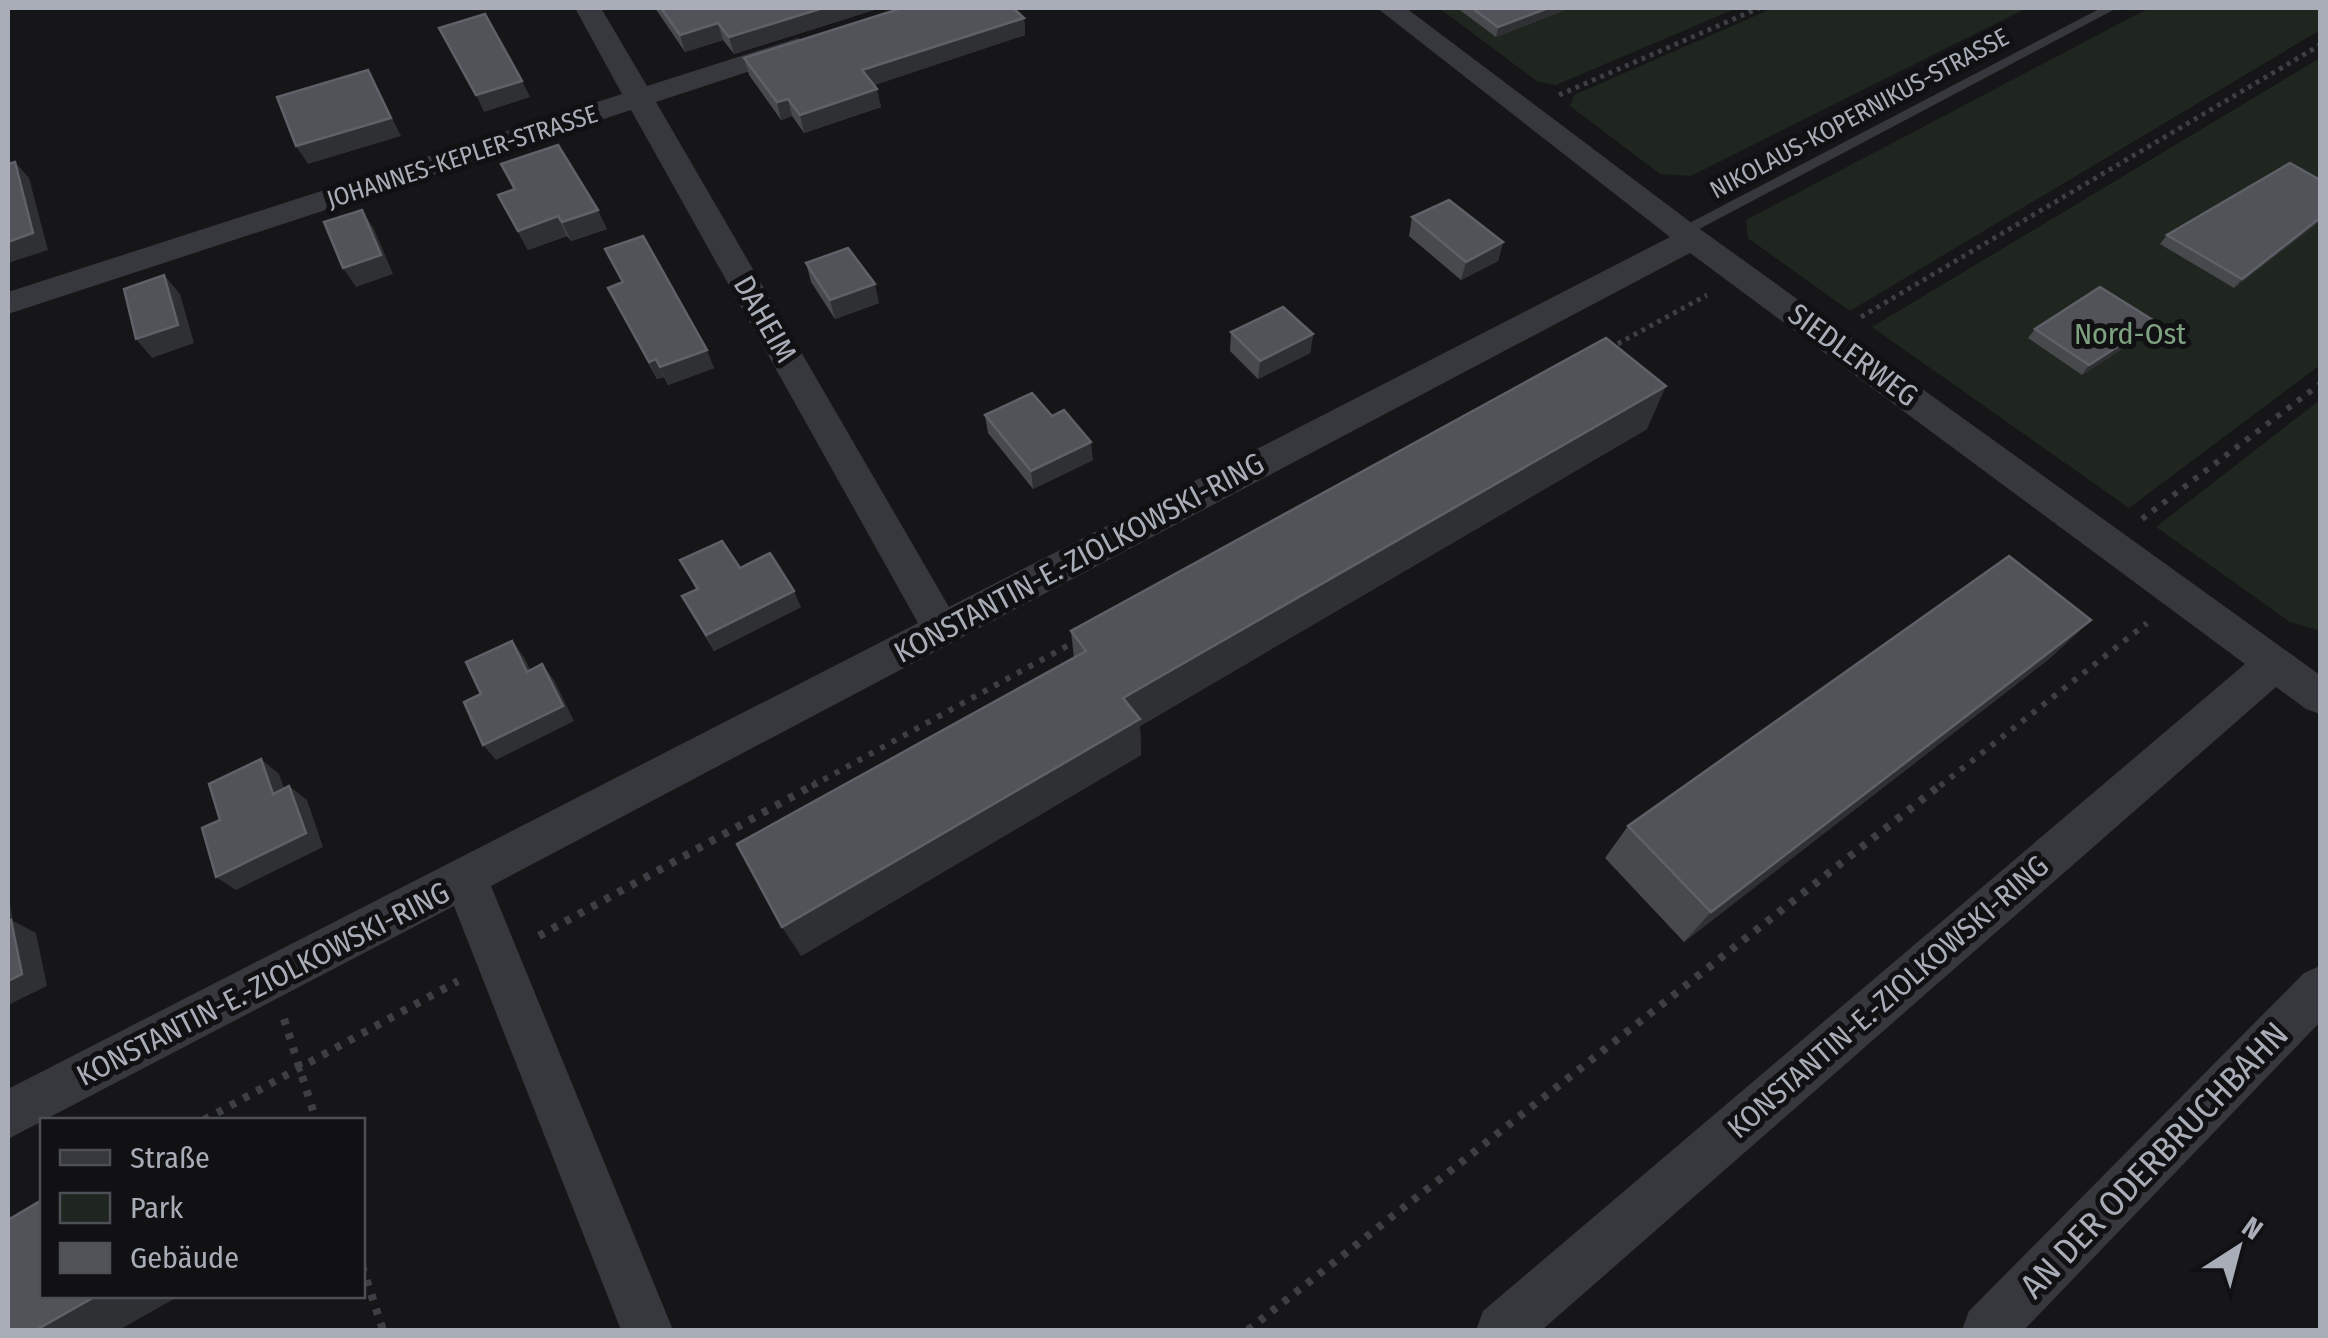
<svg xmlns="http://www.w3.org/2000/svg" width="2328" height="1338" viewBox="0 0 2328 1338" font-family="'Fira Sans Condensed',sans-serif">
	<rect width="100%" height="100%" fill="#161618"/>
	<g fill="#1e261f">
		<polygon points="1439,8 1737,8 1556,85 1538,82"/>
		<polygon points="1773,8 2027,8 1691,176 1660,174 1570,106 1574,95"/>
		<polygon points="2149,8 2320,8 2320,30 1850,311 1748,238 1746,220"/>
		<polygon points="2320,58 2320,365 2129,508 1872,327"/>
		<polygon points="2320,400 2320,631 2290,622 2156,527"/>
	</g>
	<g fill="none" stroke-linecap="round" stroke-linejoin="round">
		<g stroke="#3d3f44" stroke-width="5" stroke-dasharray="4 5" stroke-linecap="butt">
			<polyline points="1559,95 1759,8"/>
			<polyline points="1861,317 2320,45"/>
			<polyline points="1610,348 1707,295"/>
		</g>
		<g stroke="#3d3f44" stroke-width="6" stroke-dasharray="5 8" stroke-linecap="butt">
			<polyline points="1608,349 1615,345"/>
			<polyline points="2142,519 2320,384"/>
			<polyline points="812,786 1076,641"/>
			<polyline points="1940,786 2147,623"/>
		</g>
		<g stroke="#3d3f44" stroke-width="8" stroke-dasharray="6 9" stroke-linecap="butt">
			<polyline points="539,936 817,783"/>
			<polyline points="284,1019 316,1120"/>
			<polyline points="204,1120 458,981"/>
			<polyline points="362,1266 383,1330"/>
			<polyline points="1248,1330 1943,783"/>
		</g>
		<polygon fill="#37383d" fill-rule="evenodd" points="2101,8 2117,8 1688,235 1676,235 1674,231"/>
		<g fill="#37383d" fill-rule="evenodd">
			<polygon points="575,8 601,8 647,86 798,38 812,46 808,52 656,102 949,607 1670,237 1377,8 1406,8 1693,224 2320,675 2320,714 2306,709 2276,687 1542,1330 1476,1330 1483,1311 2245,664 1690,253 491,886 673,1330 621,1330 454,906 8,1139 8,1089 918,623 631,110 8,314 8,292 622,94"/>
			<polygon points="2320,966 2320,1022 2024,1330 1962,1330 1969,1311 2304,973"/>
		</g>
	</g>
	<g fill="#47494d">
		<polygon points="655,8 880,8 734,54 723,40 685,52"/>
		<polygon points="1457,8 1570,8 1496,37"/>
		<polygon points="1024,18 1025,35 874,85 881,107 804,133 792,116 781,120 749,75 744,58"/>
		<polygon points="501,164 607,229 571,241 567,236 528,250 498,195 513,189"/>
		<polygon points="2320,180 2320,221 2234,288 2160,244 2167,235"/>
		<polygon points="1412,217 1503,242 1498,261 1461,280 1409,236"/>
		<polygon points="605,249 714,368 668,385 664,377 657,379 608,288 622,282"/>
		<polygon points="806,263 879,303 835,319 811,282"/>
		<polygon points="2156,322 2148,332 2082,375 2028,338 2035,329"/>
		<polygon points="1231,332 1313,334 1310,353 1258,379 1230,351"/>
		<polygon points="985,415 1093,460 1033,489 988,433"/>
		<polygon points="1647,429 1140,726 1141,755 801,956 1074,658 1071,631"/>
		<polygon points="680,560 740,568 801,607 714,651 682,596 696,589"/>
		<polygon points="2091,620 2050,658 1684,942 1605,858 1628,826"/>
	</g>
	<g fill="#2f3033">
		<polygon points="823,8 880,8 734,54 729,37"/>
		<polygon points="1548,8 1570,8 1496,37 1498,27"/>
		<polygon points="1024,18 1025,35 866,88 862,70"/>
		<polygon points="718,23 723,40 685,52 680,35"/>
		<polygon points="368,70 401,136 308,164 296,146"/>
		<polygon points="522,81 530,97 484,112 476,95"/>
		<polygon points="877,89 881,107 804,133 800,115"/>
		<polygon points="788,99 792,116 781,120 777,102"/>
		<polygon points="15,162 29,178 48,250 8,263 8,242"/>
		<polygon points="362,210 374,229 393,274 356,287 343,268"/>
		<polygon points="598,210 607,229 571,241 562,222"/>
		<polygon points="558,216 567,236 528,250 518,231"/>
		<polygon points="2320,218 2320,221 2234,288 2242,279"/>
		<polygon points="1503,242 1498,261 1461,280 1466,262"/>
		<polygon points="164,275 180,294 194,343 152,358 136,339"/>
		<polygon points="875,284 879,303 835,319 830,300"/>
		<polygon points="2156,322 2148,332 2082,375 2089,365"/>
		<polygon points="1313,334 1310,353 1258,379 1260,361"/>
		<polygon points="707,350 714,368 668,385 660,367"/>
		<polygon points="656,359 664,377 657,379 649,362"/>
		<polygon points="1666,386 1647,429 1140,726 1141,755 801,956 782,927 1123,698"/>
		<polygon points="1091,442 1093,460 1033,489 1031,471"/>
		<polygon points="794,591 801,607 714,651 706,635"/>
		<polygon points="2091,620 2050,658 1684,942 1711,912"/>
		<polygon points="512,641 524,657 539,688 527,672"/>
		<polygon points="542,664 554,680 574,721 496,760 483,745"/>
		<polygon points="261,759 279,774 291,808 273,794"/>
		<polygon points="289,786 307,800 323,847 236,890 216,877"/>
		<polygon points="8,902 10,903 13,921 36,933 47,986 8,1005"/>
		<polygon points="96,1296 179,1296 119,1330 36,1330"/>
	</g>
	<g fill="#525359" stroke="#5f6168" stroke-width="2.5">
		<polygon points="661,8 823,8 729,37 718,23 680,35"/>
		<polygon points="902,8 1013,8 1024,18 862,70 877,89 800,115 788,99 777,102 744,58"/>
		<polygon points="1472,8 1548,8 1498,27"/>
		<polygon points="485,14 522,81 476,95 439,28"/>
		<polygon points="368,70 391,118 296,146 277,97"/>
		<polygon points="558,145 598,210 562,222 558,216 518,231 498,195 515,189 501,164"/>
		<polygon points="15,162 33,233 8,242 8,164"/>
		<polygon points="2290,163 2320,180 2320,218 2242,279 2167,235"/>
		<polygon points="1449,200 1503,242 1466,262 1412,217"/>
		<polygon points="362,210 381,255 343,268 324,222"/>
		<polygon points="643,236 707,350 660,367 656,359 649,362 608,288 623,282 605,249"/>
		<polygon points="848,248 875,284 830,300 806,263"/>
		<polygon points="164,275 178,325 136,339 124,289"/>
		<polygon points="2100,287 2156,322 2089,365 2035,329"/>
		<polygon points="1283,307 1313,334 1260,361 1231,332"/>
		<polygon points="1606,338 1666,386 1123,698 1140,719 782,927 737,844 1086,651 1071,631"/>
		<polygon points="1032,393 1052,416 1064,410 1091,442 1031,471 985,415"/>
		<polygon points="722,541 740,568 770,553 794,591 706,635 682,596 698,589 680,560"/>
		<polygon points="2009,556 2091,620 1711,912 1628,826"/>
		<polygon points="512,641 527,672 542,664 563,706 483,745 464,702 481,694 466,662"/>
		<polygon points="261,759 273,794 289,786 306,833 216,877 202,828 220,820 209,784"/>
		<polygon points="11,920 22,974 8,981 8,922"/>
		<polygon points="42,1200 42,1296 96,1296 36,1330 8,1330 8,1220"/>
	</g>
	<g text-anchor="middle" stroke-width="10" stroke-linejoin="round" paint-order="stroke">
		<g font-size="25" fill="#a8adb8" stroke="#111113">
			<text transform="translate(1859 113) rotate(-28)" y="9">NIKOLAUS-KOPERNIKUS-STRASSE</text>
			<text transform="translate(462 156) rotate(-18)" y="9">JOHANNES-KEPLER-STRASSE</text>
		</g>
		<g font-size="30" fill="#a8adb8" stroke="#111113">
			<text transform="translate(765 319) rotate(60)" y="10">DAHEIM</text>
			<text transform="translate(1853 355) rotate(36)" y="10">SIEDLERWEG</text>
			<text transform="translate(1079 558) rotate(-28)" y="10">KONSTANTIN-E.-ZIOLKOWSKI-RING</text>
			<text transform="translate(263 984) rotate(-27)" y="10">KONSTANTIN-E.-ZIOLKOWSKI-RING</text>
			<text transform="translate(1888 997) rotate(-41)" y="10">KONSTANTIN-E.-ZIOLKOWSKI-RING</text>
		</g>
		<g font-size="30" fill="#7fa381" stroke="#111113">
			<text x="2130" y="344">Nord-Ost</text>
		</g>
		<g font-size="35" fill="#a8adb8" stroke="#111113">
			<text transform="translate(2154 1160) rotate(-46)" y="12">AN DER ODERBRUCHBAHN</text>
		</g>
	</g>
	<rect width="2328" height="1338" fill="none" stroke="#a8adb8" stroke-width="20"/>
	<rect x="40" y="1118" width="325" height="180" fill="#111113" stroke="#4d4f55" stroke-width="2.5"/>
	<rect x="60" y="1150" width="50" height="15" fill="#37383d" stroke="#4d4f55" stroke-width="2.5"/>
	<text x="130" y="1168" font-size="30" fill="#a8adb8">Straße</text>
	<rect x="60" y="1193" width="50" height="30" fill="#1e261f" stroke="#4d4f55" stroke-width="2.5"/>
	<text x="130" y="1218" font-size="30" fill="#a8adb8">Park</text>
	<rect x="60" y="1243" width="50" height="30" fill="#525359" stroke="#4d4f55" stroke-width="2.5"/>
	<text x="130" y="1268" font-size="30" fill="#a8adb8">Gebäude</text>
	<g transform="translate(2238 1248) rotate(36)" stroke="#111113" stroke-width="8" paint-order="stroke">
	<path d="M0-8L18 38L0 25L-18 38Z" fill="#a8adb8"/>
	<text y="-15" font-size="28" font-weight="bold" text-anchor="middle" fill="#a8adb8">N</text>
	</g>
</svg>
